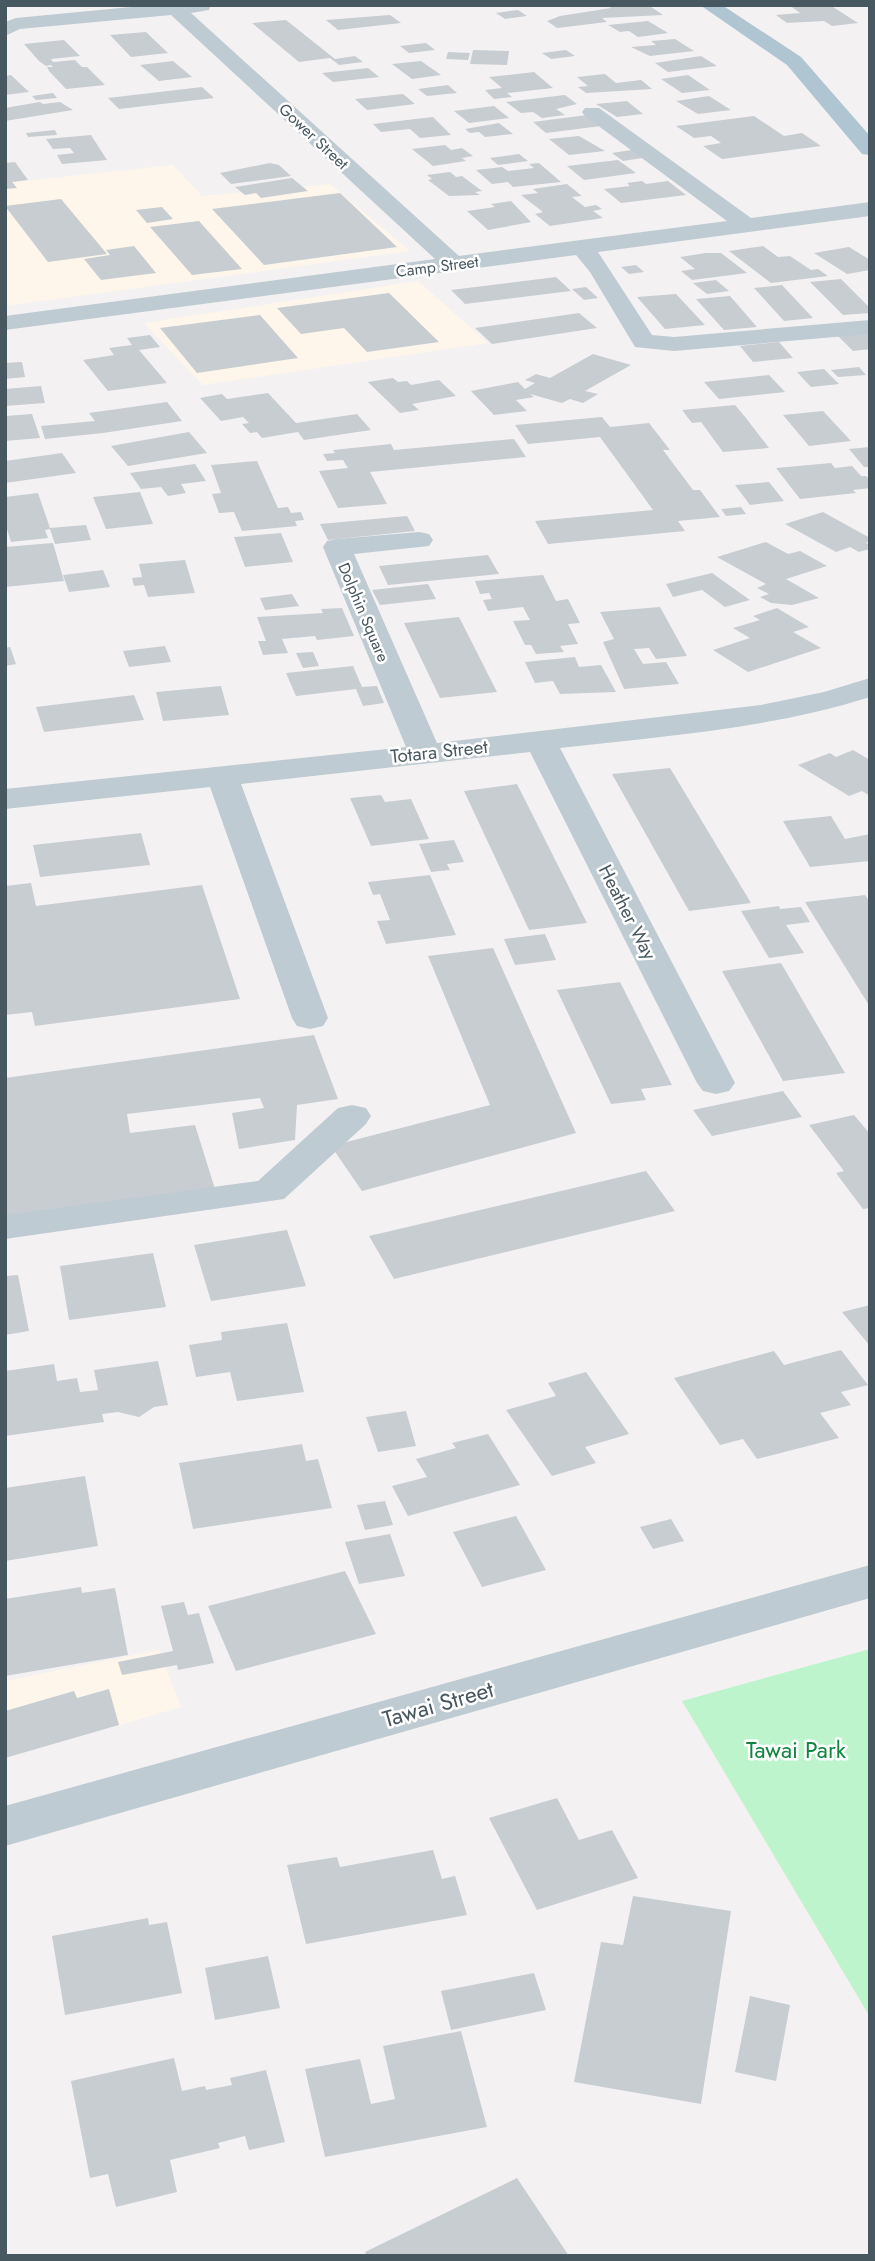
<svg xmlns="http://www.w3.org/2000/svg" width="875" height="2261" viewBox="0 0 875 2261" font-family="Jost,sans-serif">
	<rect width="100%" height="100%" fill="#f4f1f2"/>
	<g fill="#fef6eb">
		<polygon points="173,165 202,196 330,184 410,251 5,306 5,183"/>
		<polygon points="418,281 488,343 203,385 144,323"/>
		<polygon points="159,1650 181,1707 5,1758 5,1681"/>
	</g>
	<polygon fill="#bdf4cc" points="870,1649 870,2017 682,1701"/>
	<g fill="#c8cdd2">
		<polygon points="607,5 648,5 663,15 602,18 607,22 557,28 547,21 560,16 611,8"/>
		<polygon points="789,5 830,5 858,23 832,26 824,21 787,23 776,15 800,13"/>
		<polygon points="518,10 527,16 505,19 496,13"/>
		<polygon points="390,15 401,23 338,30 326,20"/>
		<polygon points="286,20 335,59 355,56 363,62 339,65 330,58 299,62 252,23"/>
		<polygon points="648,21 668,33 638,37 629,31 620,32 608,25"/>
		<polygon points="146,32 168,53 131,57 110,35"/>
		<polygon points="675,39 694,51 650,56 631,47 656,45 651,41"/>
		<polygon points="64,40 80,56 51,59 53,62 75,60 82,67 87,67 105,85 66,89 49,71 47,67 53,67 51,65 46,66 39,61 24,44"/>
		<polygon points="426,43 435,50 409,53 400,46"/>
		<polygon points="473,50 509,51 507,65 470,64"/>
		<polygon points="566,50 575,56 551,59 542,53"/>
		<polygon points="448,52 470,53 468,60 446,59"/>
		<polygon points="701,56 717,66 668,72 655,63"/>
		<polygon points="173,61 192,77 159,81 140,65"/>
		<polygon points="421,61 441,75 412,79 392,64"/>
		<polygon points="368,68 379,77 333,82 322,73"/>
		<polygon points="534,72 553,88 507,93 512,97 494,99 485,90 502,88 489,77"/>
		<polygon points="605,74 616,83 641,80 652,89 586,93 578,87 588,86 577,77"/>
		<polygon points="11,75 29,92 5,95 5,76"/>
		<polygon points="688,75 710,90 682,93 661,79"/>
		<polygon points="448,85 457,93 427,96 418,89"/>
		<polygon points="202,87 214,98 119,109 108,98"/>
		<polygon points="53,93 57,98 36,100 32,96"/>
		<polygon points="403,94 415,104 367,110 355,99"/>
		<polygon points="565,95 577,104 556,109 565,115 542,118 533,112 521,113 506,102"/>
		<polygon points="709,96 731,110 698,114 676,101"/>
		<polygon points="627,101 643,114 617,117 596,104"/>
		<polygon points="40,102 43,104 60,102 73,110 5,121 5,108"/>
		<polygon points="494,106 509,118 469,123 454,111"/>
		<polygon points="587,115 601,126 546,133 533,122"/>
		<polygon points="754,116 784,136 802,133 821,146 722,159 703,146 721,143 711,136 694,138 676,126"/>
		<polygon points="433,117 451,135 420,138 410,129 381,132 373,124"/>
		<polygon points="499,123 513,134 485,137 479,132 470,133 465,129"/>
		<polygon points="55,130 57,135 28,137 26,133"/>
		<polygon points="91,135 107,160 62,164 57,155 74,153 70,148 53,149 46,139"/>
		<polygon points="579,136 605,151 569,155 549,139"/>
		<polygon points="445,145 451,150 462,148 473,156 462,158 466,161 433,166 412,149"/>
		<polygon points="638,149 649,157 623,161 612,153"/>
		<polygon points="519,154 528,161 498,165 490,158"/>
		<polygon points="618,160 636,173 584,180 567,166"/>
		<polygon points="15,162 28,180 12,182 17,188 5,189 5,163"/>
		<polygon points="270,163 279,165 291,176 231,184 220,173"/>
		<polygon points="539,163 561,182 513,187 508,182 492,184 476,170 502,167 508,171 534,168 529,164"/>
		<polygon points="450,172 456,177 462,176 482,191 475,192 480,195 449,196 428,180 432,179 427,175"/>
		<polygon points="292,178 308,191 261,198 256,193 245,195 235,187"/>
		<polygon points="642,181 646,184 668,181 686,195 621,203 604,189 630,186 627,183"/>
		<polygon points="567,184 582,196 572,197 585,207 596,205 602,209 593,211 603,218 550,226 535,214 543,212 521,195 538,193 533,189"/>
		<polygon points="340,193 397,247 264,265 212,209"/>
		<polygon points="61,199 107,254 48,262 5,206"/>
		<polygon points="511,201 531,222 488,230 467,211 495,207 491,204"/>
		<polygon points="162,207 173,219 147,223 136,210"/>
		<polygon points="199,221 242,269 192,275 150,227"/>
		<polygon points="134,246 156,273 101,280 84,259 110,255 106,250"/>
		<polygon points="763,246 778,257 790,256 811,270 818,269 828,276 771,283 729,251"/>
		<polygon points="849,247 870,260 870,270 847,274 814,253"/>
		<polygon points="706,253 721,253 747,273 692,280 681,271 695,269 680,257"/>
		<polygon points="636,265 644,272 629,274 621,267"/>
		<polygon points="556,277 571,291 465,304 451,290"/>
		<polygon points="841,279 870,308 870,313 843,315 810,282"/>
		<polygon points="716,280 729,291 707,294 693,283"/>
		<polygon points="782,285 813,318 784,321 754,288"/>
		<polygon points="586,287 598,298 584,300 572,289"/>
		<polygon points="389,293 439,342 367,352 344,328 301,334 277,308"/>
		<polygon points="676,294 705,325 665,329 637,297"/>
		<polygon points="730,296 757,327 724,330 696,299"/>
		<polygon points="579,313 597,328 492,344 475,328"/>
		<polygon points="260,315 298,358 197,373 160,328"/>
		<polygon points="870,333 870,349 853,351 838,336"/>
		<polygon points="150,335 160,347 139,350 167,383 108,391 83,360 114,355 109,348 132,345 127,338"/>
		<polygon points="779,342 793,358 753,362 740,346"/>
		<polygon points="593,354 631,365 585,391 598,394 583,403 570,399 562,403 530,394 534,397 516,400 527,411 494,415 471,391 518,382 525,389 535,383 525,380 536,374 550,378"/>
		<polygon points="22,362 25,377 5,379 5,363"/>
		<polygon points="859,367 866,375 838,377 831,370"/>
		<polygon points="824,369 839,384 811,387 797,372"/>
		<polygon points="769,375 785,392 719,399 704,382"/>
		<polygon points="393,378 398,382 407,381 411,385 439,380 456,396 412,404 419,410 400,413 368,382"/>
		<polygon points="41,386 45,403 5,406 5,389"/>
		<polygon points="268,393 296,423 357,414 371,430 304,440 298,432 262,438 257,432 250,433 242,424 249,423 243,417 221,421 200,398 222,394 227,399"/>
		<polygon points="167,402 182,421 103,433 45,439 41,426 95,421 89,413"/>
		<polygon points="735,405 746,418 769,448 723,452 701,422 692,423 682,410"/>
		<polygon points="823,411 851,441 809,446 783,415"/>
		<polygon points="32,414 40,438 5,441 5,416"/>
		<polygon points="602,417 610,427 649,423 670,450 663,450 693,490 700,490 720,517 678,521 685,531 548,544 535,521 653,510 600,437 528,444 515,425"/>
		<polygon points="189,432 207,453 128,466 111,446"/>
		<polygon points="514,439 526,457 370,472 387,504 338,508 319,471 348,468 343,460 327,461 323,454 335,453 333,450 391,444 394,450"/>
		<polygon points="870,447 870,467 864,467 849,449"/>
		<polygon points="62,453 76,473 5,483 5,461"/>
		<polygon points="257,461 278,508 288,507 291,513 301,512 304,520 295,521 297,526 242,531 234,512 219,513 212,494 221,493 211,465"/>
		<polygon points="831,463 835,468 852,466 861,476 866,476 870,480 870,488 853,490 856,493 800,499 776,468"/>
		<polygon points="195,464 206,481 181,484 186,493 168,496 161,487 141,489 130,473"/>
		<polygon points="769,482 784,501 750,505 735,485"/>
		<polygon points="140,492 153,524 106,529 93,497"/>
		<polygon points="38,493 50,528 86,525 91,540 55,544 50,529 45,530 48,538 11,542 5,523 5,497"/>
		<polygon points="741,507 746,514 726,516 721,509"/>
		<polygon points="823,512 870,538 870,541 866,543 870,545 870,549 859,552 850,547 836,552 785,524"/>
		<polygon points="407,516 415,531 328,540 320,524"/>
		<polygon points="281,533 293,562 245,567 234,537"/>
		<polygon points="766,542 788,554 800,551 827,566 786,579 819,598 792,605 771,603 760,597 769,594 757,588 766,584 717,557"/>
		<polygon points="53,543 64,581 5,587 5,547"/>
		<polygon points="488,555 499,574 388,585 379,566"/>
		<polygon points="185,560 195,593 148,597 144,585 134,586 132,578 142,577 139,564"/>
		<polygon points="103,570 110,587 69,592 63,575"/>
		<polygon points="712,573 750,600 725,607 702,590 673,597 666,584"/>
		<polygon points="543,575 556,601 568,599 580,623 568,624 578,644 560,646 564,652 536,654 531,645 525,645 513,621 530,620 523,607 488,611 483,600 492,599 489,593 480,594 475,581"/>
		<polygon points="428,584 436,599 380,605 372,590"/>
		<polygon points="292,594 299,606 265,610 260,598"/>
		<polygon points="660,607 687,656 656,659 649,648 634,649 643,664 666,662 679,684 624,689 603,642 614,639 600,612"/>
		<polygon points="342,608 354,636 317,640 315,636 282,639 288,653 263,655 258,641 266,641 257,617 323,613 321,609"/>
		<polygon points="777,608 809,627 793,632 821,648 748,672 713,650 750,638 733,628 760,620 753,616"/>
		<polygon points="459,617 497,692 440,698 404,623"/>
		<polygon points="165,646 171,662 129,667 123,651"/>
		<polygon points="10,647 16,664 5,666 5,648"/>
		<polygon points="313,652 319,666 303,668 296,653"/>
		<polygon points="575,657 579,667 601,665 616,692 560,694 553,681 535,683 525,662"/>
		<polygon points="353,666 362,687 377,686 384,703 363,706 356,689 296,696 286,673"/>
		<polygon points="221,686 229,715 163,721 156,692"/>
		<polygon points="134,695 144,720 44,732 36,707"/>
		<polygon points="853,750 870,760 870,796 862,791 849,796 798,765 830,753 836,757"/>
		<polygon points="670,768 751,903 689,911 612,774"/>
		<polygon points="517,784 587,923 529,930 464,791"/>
		<polygon points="381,795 385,802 411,799 429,839 371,846 350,798"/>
		<polygon points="831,816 845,839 870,834 870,861 810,867 783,821"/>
		<polygon points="141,833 150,865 40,877 33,845"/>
		<polygon points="454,840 464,862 447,864 450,870 431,872 419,844"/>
		<polygon points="430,875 456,935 386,944 377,921 390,920 380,894 373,895 368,882"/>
		<polygon points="31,883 36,906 202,885 240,999 35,1026 32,1012 5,1015 5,886"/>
		<polygon points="865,895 870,902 870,1007 805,902"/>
		<polygon points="779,906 780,909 801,907 810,922 786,925 804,953 769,958 741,911"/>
		<polygon points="545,934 556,960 515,965 504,939"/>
		<polygon points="493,948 576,1133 362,1191 331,1146 490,1105 428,956"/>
		<polygon points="781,963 845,1073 783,1081 722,971"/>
		<polygon points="620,982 672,1085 641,1089 646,1100 611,1104 557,990"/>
		<polygon points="314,1035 338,1099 297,1105 295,1140 239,1149 232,1113 264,1108 260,1098 127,1114 130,1133 195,1125 215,1189 5,1219 5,1078"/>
		<polygon points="783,1091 802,1117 712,1136 693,1110"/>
		<polygon points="854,1115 870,1134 870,1208 863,1209 836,1173 844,1171 809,1125"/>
		<polygon points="646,1171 675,1211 394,1279 369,1236"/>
		<polygon points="287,1230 306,1286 211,1301 194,1245"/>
		<polygon points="153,1253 166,1307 69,1320 60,1266"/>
		<polygon points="18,1275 29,1331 5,1335 5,1276"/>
		<polygon points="870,1305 870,1346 842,1312"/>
		<polygon points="287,1323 304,1392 237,1401 230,1372 196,1377 189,1345 222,1340 221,1332"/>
		<polygon points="841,1350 868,1385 841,1392 851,1405 820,1413 839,1438 757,1459 743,1439 720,1445 674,1378 774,1351 784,1365"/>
		<polygon points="158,1361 168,1405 154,1407 139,1417 118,1412 102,1414 104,1422 5,1436 5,1371 54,1364 57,1381 77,1378 80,1392 98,1390 94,1370"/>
		<polygon points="586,1372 629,1434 585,1447 596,1463 552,1476 506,1410 556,1396 548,1383"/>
		<polygon points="406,1411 416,1446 378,1452 366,1417"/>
		<polygon points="488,1434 520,1485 408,1516 392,1486 427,1477 416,1459 456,1448 452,1443"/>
		<polygon points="302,1444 306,1461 318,1459 332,1508 193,1529 179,1463"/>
		<polygon points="85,1476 98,1546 5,1561 5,1488"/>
		<polygon points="385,1501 393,1525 365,1530 357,1505"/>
		<polygon points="516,1516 546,1570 482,1587 453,1532"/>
		<polygon points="671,1519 684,1541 653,1549 640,1527"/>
		<polygon points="390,1534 405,1576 359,1584 345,1542"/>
		<polygon points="345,1571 376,1634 236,1671 208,1606"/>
		<polygon points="81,1587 82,1593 115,1588 128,1655 5,1676 5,1599"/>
		<polygon points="184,1602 188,1615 199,1613 214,1663 178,1670 177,1665 122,1675 118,1662 173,1651 161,1606"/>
		<polygon points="109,1689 119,1725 5,1758 5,1711 74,1691 77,1698"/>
		<polygon points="557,1798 579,1840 612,1830 638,1878 537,1910 489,1818"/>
		<polygon points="433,1850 442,1879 455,1876 467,1915 306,1944 287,1865 337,1857 340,1867"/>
		<polygon points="633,1896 731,1911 701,2104 574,2082 601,1942 623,1945"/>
		<polygon points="148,1918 149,1925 167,1922 182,1993 65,2015 52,1936"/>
		<polygon points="268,1956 280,2008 215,2020 205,1968"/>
		<polygon points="534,1973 546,2010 451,2030 441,1991"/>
		<polygon points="750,1996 790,2005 776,2081 735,2072"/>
		<polygon points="461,2031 487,2127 325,2157 305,2069 360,2059 371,2104 395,2099 383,2046"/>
		<polygon points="174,2058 182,2091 205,2086 206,2090 232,2085 230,2078 266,2070 285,2142 249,2150 245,2136 218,2143 220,2148 170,2160 177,2192 116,2207 108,2174 90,2178 71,2081"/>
		<polygon points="517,2178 569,2256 367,2256 365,2252"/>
	</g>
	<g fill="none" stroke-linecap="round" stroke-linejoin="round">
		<g fill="#becbd2" fill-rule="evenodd">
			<polygon points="152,5 211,5 209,10 191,13 459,256 727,221 585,116 582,112 585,108 599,108 751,218 870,202 870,216 598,252 652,335 674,337 870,320 870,334 674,351 635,347 590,272 576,255 5,330 5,316 435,259 171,15 20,29 5,36 5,22 16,18"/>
			<path d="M419,532L429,534L433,540L429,546L354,554L437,743L761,705L824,692L870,678V697C769,729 664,736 560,748L735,1083L729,1091L716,1094L703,1091L697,1083L530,752L241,784L328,1018L323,1026L310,1029L297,1026L292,1018L210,787L5,809V789L406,747L323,547L327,541L337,539Z"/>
			<polygon points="352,1105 366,1108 371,1116 366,1124 284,1199 5,1239 5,1215 258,1181 338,1108"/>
			<polygon points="870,1565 870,1598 5,1846 5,1806"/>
		</g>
		<polygon fill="#afc5d2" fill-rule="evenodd" points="700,5 722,5 801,57 870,136 870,155 862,154 787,65"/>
	</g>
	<g text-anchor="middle" stroke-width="5" stroke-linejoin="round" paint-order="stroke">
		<g font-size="16" fill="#475861" stroke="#fff">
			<text transform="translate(314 136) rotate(43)" y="6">Gower Street</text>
			<text transform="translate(437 266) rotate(-7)" y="6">Camp Street</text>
			<text transform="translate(364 612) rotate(67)" y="6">Dolphin Square</text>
		</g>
		<g font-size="19" fill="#475861" stroke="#fff">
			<text transform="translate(439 751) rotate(-6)" y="7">Totara Street</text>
			<text transform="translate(628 912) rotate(63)" y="7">Heather Way</text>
		</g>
		<g font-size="23" fill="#475861" stroke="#fff">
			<text transform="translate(438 1704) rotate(-16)" y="8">Tawai Street</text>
		</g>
		<g font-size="23" fill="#0f853e" stroke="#fff">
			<text x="796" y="1758">Tawai Park</text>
		</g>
	</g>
	<rect width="875" height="2261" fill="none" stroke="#475861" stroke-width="14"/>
</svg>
